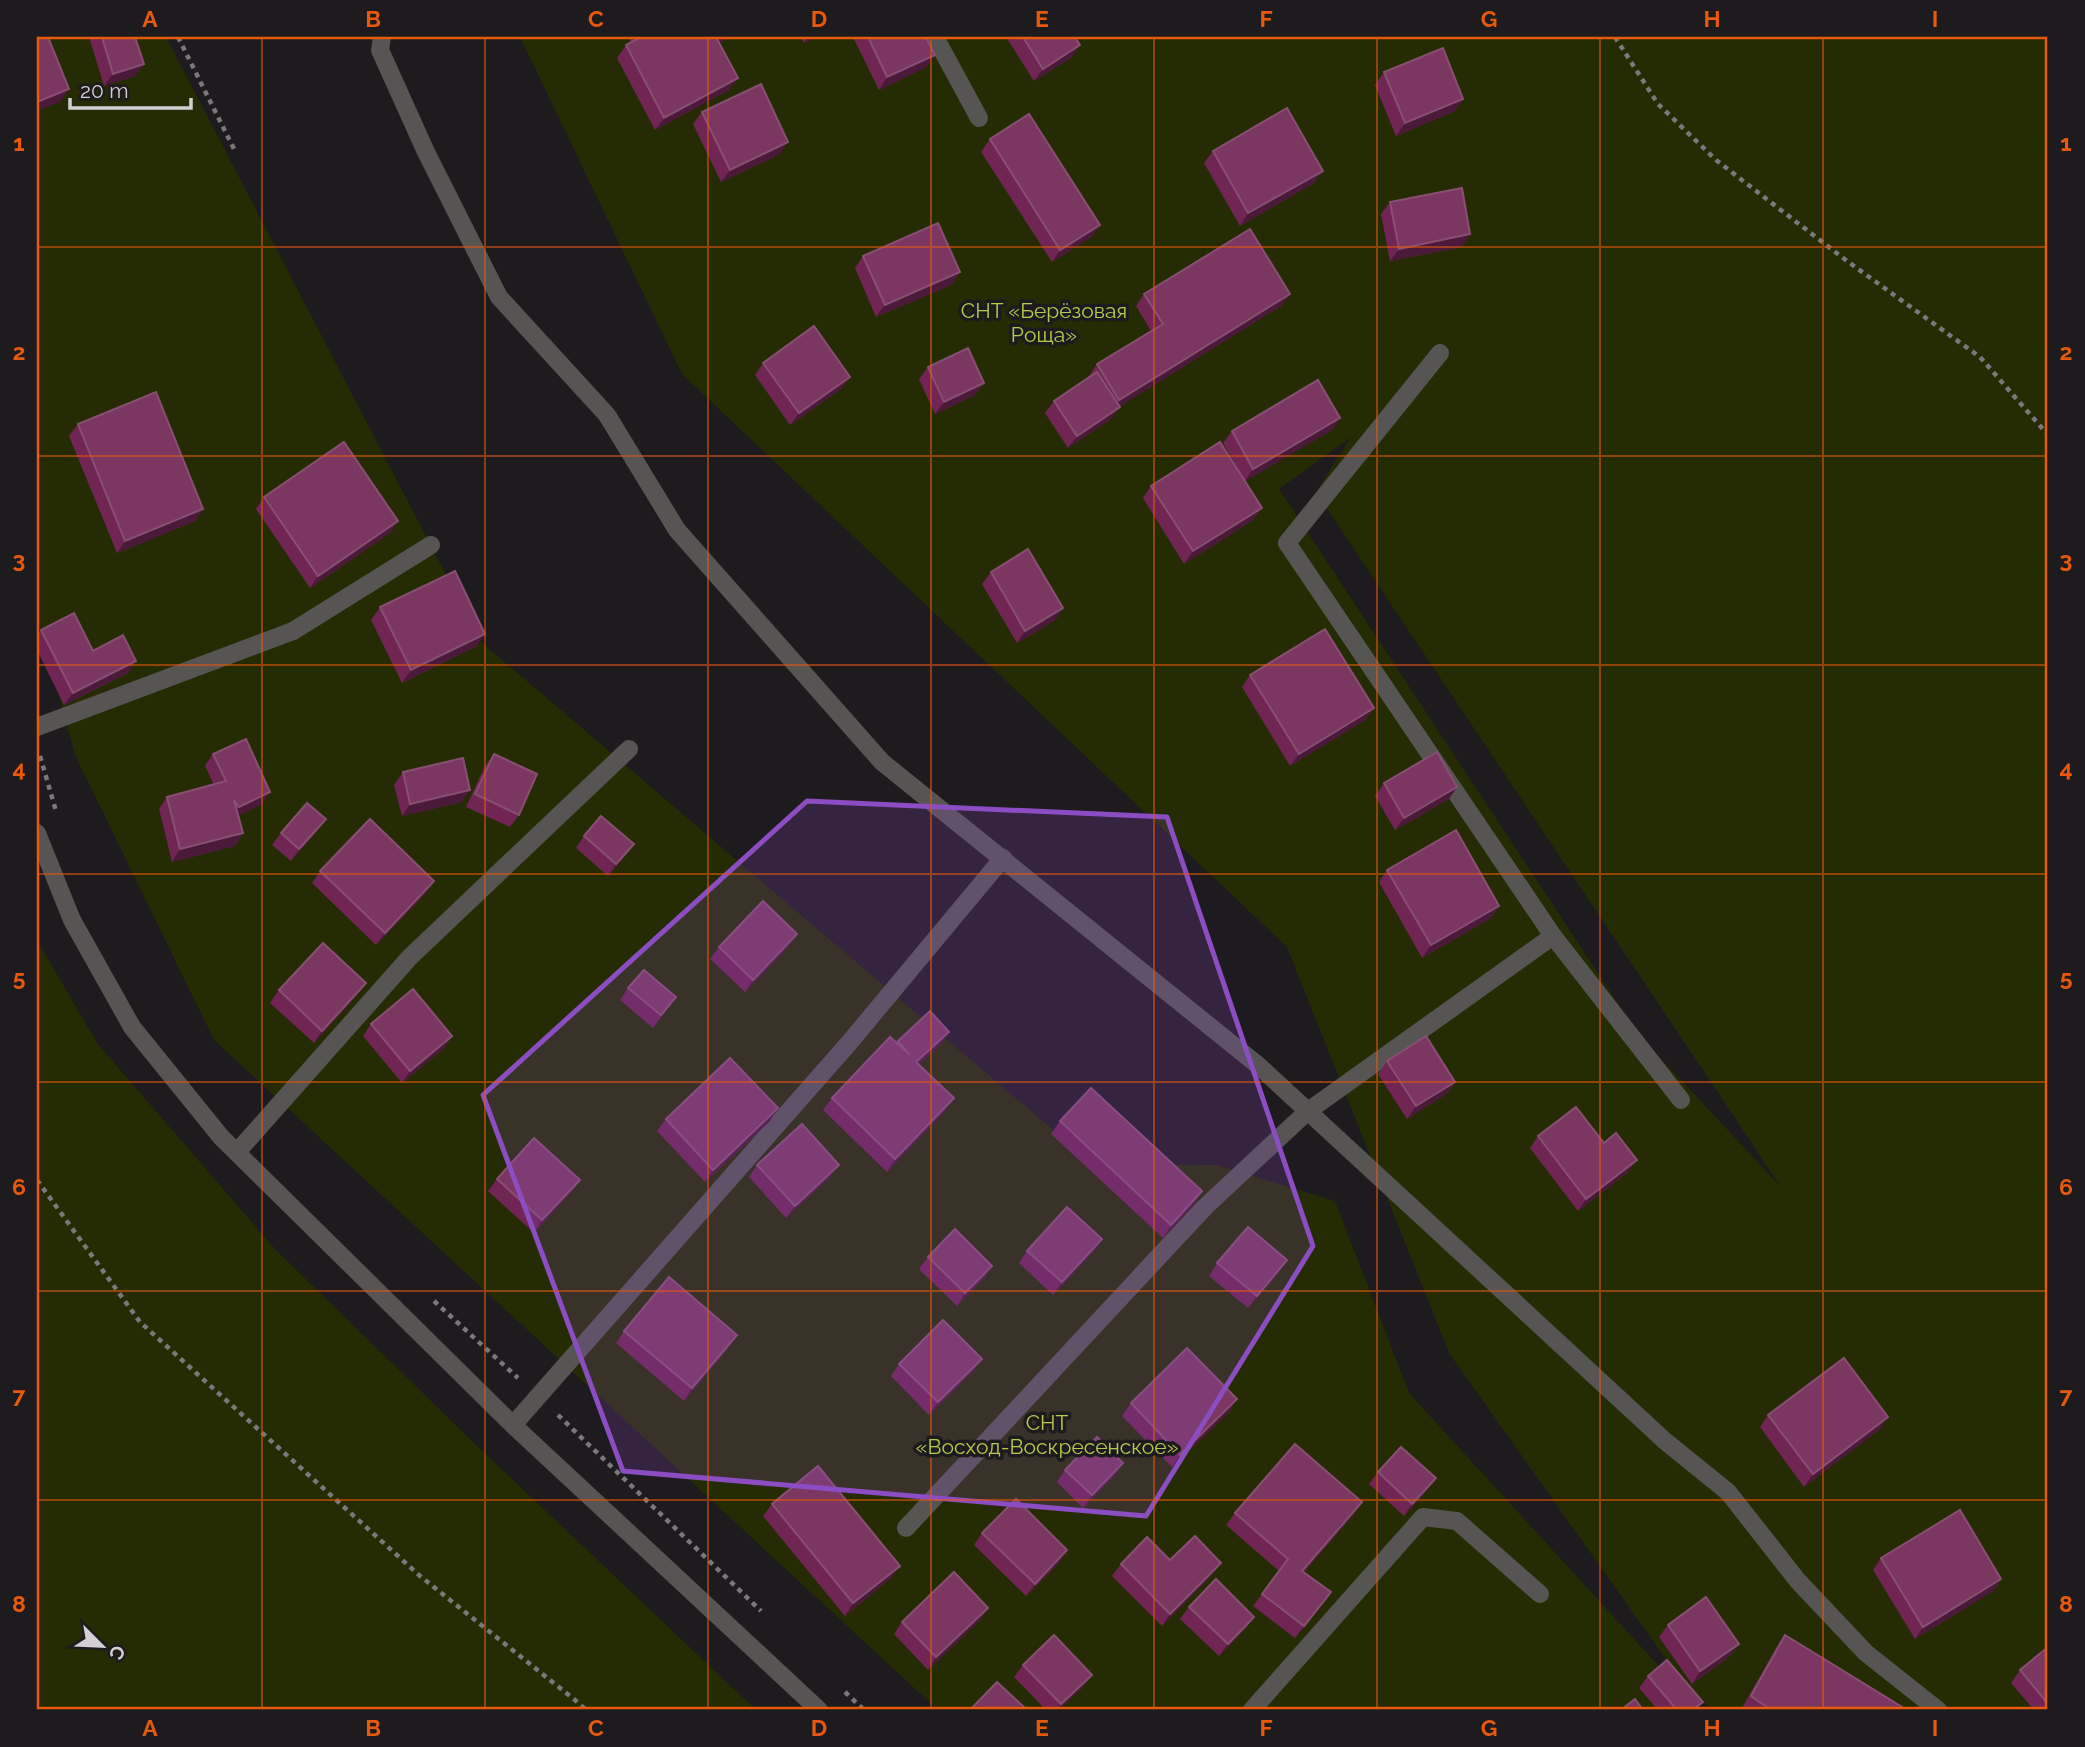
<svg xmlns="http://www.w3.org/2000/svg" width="2085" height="1747" viewBox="0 0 2085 1747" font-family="Raleway,sans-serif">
	<rect width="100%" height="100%" fill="#1e1b1f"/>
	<g fill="#252c03" fill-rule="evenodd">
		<polygon points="37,37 166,37 481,642 1093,1164 1217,1165 1335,1201 1409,1393 1699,1710 938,1710 214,1040 75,755 37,616"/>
		<path d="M520,37H2048V1710H1712L1680,1679L1449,1353L1287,947L682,374ZM1351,437L1316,492L1781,1187L1638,1034L1279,489Z"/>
		<polygon points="37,940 97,1043 275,1249 475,1444 756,1710 37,1710"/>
	</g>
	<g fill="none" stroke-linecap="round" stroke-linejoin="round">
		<g stroke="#7a787b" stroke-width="4.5" stroke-dasharray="5 5" stroke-linecap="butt">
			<polyline points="178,37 235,151"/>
			<polyline points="1615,37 1658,104 1716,160 1847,261 1980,357 2048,435"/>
			<polyline points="40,756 56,811"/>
			<polyline points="37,1180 140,1322 420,1576 575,1700 586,1710"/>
			<polyline points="434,1301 518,1378"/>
			<polyline points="558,1415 761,1611"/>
			<polyline points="845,1692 864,1710"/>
		</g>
		<g stroke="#565553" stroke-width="18">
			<polyline points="382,37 380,50 426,152 499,297 607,415 677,530 882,762 1259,1066 1665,1441 1728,1492 1798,1581 1866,1653 1938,1710"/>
			<polyline points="935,37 979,118"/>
			<polyline points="1440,353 1287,543 1553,936 1681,1100"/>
			<polyline points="37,727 293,631 431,545"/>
			<polyline points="37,833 72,920 132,1027 221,1137 513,1425 819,1710"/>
			<polyline points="237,1152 410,957 629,749"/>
			<polyline points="513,1425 849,1043 1003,858"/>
			<polyline points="906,1528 1205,1207 1308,1111 1553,936"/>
			<polyline points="1252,1710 1423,1517 1457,1521 1540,1594"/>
		</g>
	</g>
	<g fill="#702554">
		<polygon points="89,37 135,37 135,76 104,86"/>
		<polygon points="628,37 730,37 719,43 729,90 655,130 617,58 626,45 631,42"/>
		<polygon points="801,37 815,37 804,43"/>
		<polygon points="853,37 926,37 935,55 926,67 879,90"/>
		<polygon points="1006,37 1075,37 1072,57 1034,81"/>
		<polygon points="1384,72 1463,99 1455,111 1396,136 1375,85"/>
		<polygon points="702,112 780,154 721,182 693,124"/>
		<polygon points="990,139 1100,225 1091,237 1052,262 981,152"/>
		<polygon points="1213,151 1314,183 1240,226 1204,163"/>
		<polygon points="1390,202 1462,247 1390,261 1381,214"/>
		<polygon points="863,256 960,272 951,285 876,317 855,268"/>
		<polygon points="1144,294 1290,294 1281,306 1120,406 1111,419 1068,448 1045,413 1054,401 1089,378 1089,376 1097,364 1151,331 1136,306"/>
		<polygon points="763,363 850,377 841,389 790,425 755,375"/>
		<polygon points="928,367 984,383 975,395 935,414 919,379"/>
		<polygon points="1340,418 1332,430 1245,481 1223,443 1232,431"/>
		<polygon points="78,424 203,509 195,521 117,553 69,436"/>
		<polygon points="1151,486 1262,508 1253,520 1184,564 1143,498"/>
		<polygon points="264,497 398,521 390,533 310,588 256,509"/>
		<polygon points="991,572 1063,608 1055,620 1017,643 982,584"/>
		<polygon points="380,607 477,646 402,683 371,620"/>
		<polygon points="41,630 128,673 64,705 37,650 37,636"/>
		<polygon points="1250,675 1374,708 1365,720 1290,766 1242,687"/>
		<polygon points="213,754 262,804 239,815 243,833 235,846 172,862 159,809 167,797 214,785 205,766"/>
		<polygon points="494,754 519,815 510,827 466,807 485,766"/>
		<polygon points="403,772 462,802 402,816 394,785"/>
		<polygon points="1384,783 1449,799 1395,830 1375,796"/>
		<polygon points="326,819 317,831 291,861 272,845 281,833"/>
		<polygon points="584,836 625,856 608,876 576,848"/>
		<polygon points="1387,870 1499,906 1491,918 1422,958 1379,882"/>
		<polygon points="320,871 434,881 426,893 376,945 312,883"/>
		<polygon points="797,934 788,947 745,992 710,959 719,947"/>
		<polygon points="628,988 676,997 653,1028 620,1000"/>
		<polygon points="279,990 357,995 314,1043 270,1003"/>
		<polygon points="371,1024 452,1036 444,1048 402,1083 363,1036"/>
		<polygon points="898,1041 941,1044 919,1064 945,1111 887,1172 823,1110 832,1098"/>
		<polygon points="1387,1061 1455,1082 1446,1094 1407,1119 1378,1074"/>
		<polygon points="666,1119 770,1121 705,1182 657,1131"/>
		<polygon points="1060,1121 1194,1204 1163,1238 1051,1134"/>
		<polygon points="1538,1136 1604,1143 1628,1172 1578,1211 1530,1148"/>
		<polygon points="757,1165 830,1177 786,1218 749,1177"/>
		<polygon points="497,1179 580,1180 571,1192 534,1233 488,1191"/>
		<polygon points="1102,1239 1094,1251 1053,1295 1019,1263 1027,1251"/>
		<polygon points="928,1257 992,1266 983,1279 957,1306 919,1269"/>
		<polygon points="1217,1263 1279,1272 1248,1308 1209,1276"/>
		<polygon points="624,1331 729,1347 684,1401 616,1343"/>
		<polygon points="982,1359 973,1371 929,1415 891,1376 899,1364"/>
		<polygon points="1237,1399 1229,1412 1172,1467 1122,1416 1131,1403"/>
		<polygon points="1768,1415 1880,1429 1804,1487 1760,1427"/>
		<polygon points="1065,1470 1115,1475 1083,1508 1057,1482"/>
		<polygon points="1378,1472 1436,1478 1427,1490 1404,1516 1369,1484"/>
		<polygon points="772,1504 891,1578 845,1616 763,1516"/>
		<polygon points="1235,1513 1353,1515 1304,1572 1322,1605 1295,1638 1253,1606 1279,1571 1226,1525"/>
		<polygon points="982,1533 1059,1563 1026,1596 974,1545"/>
		<polygon points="1881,1558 2001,1579 1993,1591 1915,1639 1873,1570"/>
		<polygon points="1170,1560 1212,1575 1162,1626 1112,1576 1121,1564"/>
		<polygon points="1189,1607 1254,1617 1245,1629 1219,1656 1180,1619"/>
		<polygon points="988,1608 980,1620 928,1670 894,1634 902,1622"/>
		<polygon points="1668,1625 1739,1644 1730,1656 1692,1684 1659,1637"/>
		<polygon points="1785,1635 1907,1710 1745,1710 1742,1708 1776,1648"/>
		<polygon points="2048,1647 2048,1710 2034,1710 2011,1683 2020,1670"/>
		<polygon points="1023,1665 1083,1687 1059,1710 1046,1710 1014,1677"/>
		<polygon points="1648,1676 1697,1710 1658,1710 1639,1688"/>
	</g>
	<g fill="#4b1939">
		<polygon points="716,37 730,37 707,49"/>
		<polygon points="808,37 815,37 804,43"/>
		<polygon points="1080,45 1072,57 1034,81 1043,69"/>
		<polygon points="935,55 926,67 879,90 887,77"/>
		<polygon points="144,64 135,76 104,86 113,74"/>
		<polygon points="738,78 729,90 655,130 664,118"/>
		<polygon points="69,89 60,102 37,111 37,102"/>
		<polygon points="1463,99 1455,111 1396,136 1405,123"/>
		<polygon points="788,142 780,154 721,182 730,170"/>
		<polygon points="1323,171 1314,183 1240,226 1248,213"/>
		<polygon points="1100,225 1091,237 1052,262 1060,250"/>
		<polygon points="1470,234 1462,247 1390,261 1399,249"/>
		<polygon points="960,272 951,285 876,317 885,305"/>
		<polygon points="1290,294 1281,306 1111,412 1119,400"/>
		<polygon points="850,377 841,389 790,425 799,413"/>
		<polygon points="984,383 975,395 935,414 944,402"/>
		<polygon points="1120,407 1111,419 1068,448 1077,436"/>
		<polygon points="1340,418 1332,430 1245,481 1253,469"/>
		<polygon points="1262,508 1253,520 1184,564 1193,551"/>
		<polygon points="203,509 195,521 117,553 125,541"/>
		<polygon points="398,521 390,533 310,588 318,576"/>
		<polygon points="1063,608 1055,620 1017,643 1025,631"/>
		<polygon points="485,634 477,646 402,683 411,670"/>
		<polygon points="136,661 128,673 64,705 73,693"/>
		<polygon points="1374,708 1365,720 1290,766 1299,754"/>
		<polygon points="1457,787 1449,799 1395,830 1404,818"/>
		<polygon points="470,790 462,802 402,816 410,804"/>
		<polygon points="270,792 262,804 230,820 239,807"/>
		<polygon points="326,819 317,831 291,861 299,849"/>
		<polygon points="243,833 235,846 172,862 180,849"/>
		<polygon points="634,844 625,856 608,876 616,864"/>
		<polygon points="434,881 426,893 376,945 385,933"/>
		<polygon points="1499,906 1491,918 1422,958 1431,945"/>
		<polygon points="797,934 788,947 745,992 753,980"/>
		<polygon points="366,983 357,995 314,1043 322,1031"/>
		<polygon points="949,1032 941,1044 908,1074 916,1062"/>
		<polygon points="452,1036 444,1048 402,1083 410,1071"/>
		<polygon points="1455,1082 1446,1094 1407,1119 1416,1106"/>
		<polygon points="954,1098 945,1111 887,1172 895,1159"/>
		<polygon points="778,1108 770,1121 705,1182 713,1170"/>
		<polygon points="1637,1160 1628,1172 1578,1211 1586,1199"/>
		<polygon points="839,1165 830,1177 786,1218 795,1206"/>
		<polygon points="580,1180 571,1192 534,1233 542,1220"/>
		<polygon points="1202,1191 1194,1204 1163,1238 1171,1225"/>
		<polygon points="1102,1239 1094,1251 1053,1295 1062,1282"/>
		<polygon points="1287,1260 1279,1272 1248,1308 1257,1296"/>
		<polygon points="992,1266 983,1279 957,1306 965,1293"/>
		<polygon points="737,1335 729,1347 684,1401 692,1388"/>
		<polygon points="982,1359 973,1371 929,1415 938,1402"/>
		<polygon points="1237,1399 1229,1412 1172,1467 1180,1455"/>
		<polygon points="1888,1417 1880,1429 1804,1487 1813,1474"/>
		<polygon points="1123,1463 1115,1475 1083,1508 1092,1495"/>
		<polygon points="1436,1478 1427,1490 1404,1516 1412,1504"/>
		<polygon points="1362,1502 1353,1515 1294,1583 1302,1571"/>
		<polygon points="1067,1550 1059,1563 1026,1596 1035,1584"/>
		<polygon points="1221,1563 1212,1575 1162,1626 1170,1614"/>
		<polygon points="900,1566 891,1578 845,1616 853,1603"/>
		<polygon points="2001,1579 1993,1591 1915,1639 1923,1627"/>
		<polygon points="1331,1592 1322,1605 1295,1638 1304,1626"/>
		<polygon points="988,1608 980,1620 928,1670 936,1657"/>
		<polygon points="1254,1617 1245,1629 1219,1656 1228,1644"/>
		<polygon points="1739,1644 1730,1656 1692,1684 1700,1671"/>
		<polygon points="1092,1675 1083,1687 1059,1710 1057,1710 1061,1704"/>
	</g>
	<g fill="#7b3761" stroke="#884f73" stroke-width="2">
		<polygon points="37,37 48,37 69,89 37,102"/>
		<polygon points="102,37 135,37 144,64 113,74"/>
		<polygon points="641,37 716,37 738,78 664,118 626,45"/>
		<polygon points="868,37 926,37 935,55 887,77"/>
		<polygon points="1023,37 1075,37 1080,45 1043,69"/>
		<polygon points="1443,48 1463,99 1405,123 1384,72"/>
		<polygon points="761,84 788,142 730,170 702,112"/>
		<polygon points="1287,108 1323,171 1248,213 1213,151"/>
		<polygon points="1029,114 1100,225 1060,250 990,139"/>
		<polygon points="1462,188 1470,234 1399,249 1390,202"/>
		<polygon points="938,223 960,272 885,305 863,256"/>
		<polygon points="1250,229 1290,294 1119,400 1097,364 1163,324 1144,294"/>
		<polygon points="814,326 850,377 799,413 763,363"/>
		<polygon points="968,348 984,383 944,402 928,367"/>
		<polygon points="1097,372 1120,407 1077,436 1054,401"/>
		<polygon points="1318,380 1340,418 1253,469 1232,431"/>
		<polygon points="156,392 203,509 125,541 78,424"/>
		<polygon points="344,442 398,521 318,576 264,497"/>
		<polygon points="1220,442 1262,508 1193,551 1151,486"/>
		<polygon points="1028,549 1063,608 1025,631 991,572"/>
		<polygon points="455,571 485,634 411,670 380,607"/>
		<polygon points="74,613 93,651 123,635 136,661 73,693 41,630"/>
		<polygon points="1325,629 1374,708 1299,754 1250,675"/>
		<polygon points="246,739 270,792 239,807 234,800 243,833 180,849 167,797 226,781 213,754"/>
		<polygon points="1437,752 1457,787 1404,818 1384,783"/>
		<polygon points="494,754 537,774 519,815 475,794"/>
		<polygon points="463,758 470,790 410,804 403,772"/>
		<polygon points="307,803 326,819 299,849 281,833"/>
		<polygon points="601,816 634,844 616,864 584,836"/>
		<polygon points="370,819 434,881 385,933 320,871"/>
		<polygon points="1456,830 1499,906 1431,945 1387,870"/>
		<polygon points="763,901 797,934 753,980 719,947"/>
		<polygon points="323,943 366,983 322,1031 279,990"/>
		<polygon points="644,970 676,997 661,1015 628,988"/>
		<polygon points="413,989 452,1036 410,1071 371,1024"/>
		<polygon points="930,1011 949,1032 916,1062 954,1098 895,1159 832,1098 890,1037 910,1055 898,1041"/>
		<polygon points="1426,1036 1455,1082 1416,1106 1387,1061"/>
		<polygon points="730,1058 778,1108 713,1170 666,1119"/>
		<polygon points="1091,1088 1202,1191 1171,1225 1060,1121"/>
		<polygon points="1576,1107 1604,1143 1616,1133 1637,1160 1586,1199 1538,1136"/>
		<polygon points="802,1124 839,1165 795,1206 757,1165"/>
		<polygon points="534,1138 580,1180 542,1220 497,1179"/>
		<polygon points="1067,1207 1102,1239 1062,1282 1027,1251"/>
		<polygon points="1248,1227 1287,1260 1257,1296 1217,1263"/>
		<polygon points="955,1229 992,1266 965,1293 928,1257"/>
		<polygon points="669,1277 737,1335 692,1388 624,1331"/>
		<polygon points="943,1320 982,1359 938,1402 899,1364"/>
		<polygon points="1187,1348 1237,1399 1180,1455 1131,1403"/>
		<polygon points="1844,1358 1888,1417 1813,1474 1768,1415"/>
		<polygon points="1097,1437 1123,1463 1092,1495 1065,1470"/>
		<polygon points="1295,1444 1362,1502 1302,1571 1331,1592 1304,1626 1262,1594 1288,1559 1235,1513"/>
		<polygon points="1401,1447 1436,1478 1412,1504 1378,1472"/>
		<polygon points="818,1466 900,1566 853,1603 772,1504"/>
		<polygon points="1016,1499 1067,1550 1035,1584 982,1533"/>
		<polygon points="1960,1510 2001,1579 1923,1627 1881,1558"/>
		<polygon points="1195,1536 1221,1563 1170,1614 1121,1564 1147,1537 1170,1560"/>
		<polygon points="954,1572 988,1608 936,1657 902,1622"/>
		<polygon points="1216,1579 1254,1617 1228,1644 1189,1607"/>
		<polygon points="1706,1597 1739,1644 1700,1671 1668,1625"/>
		<polygon points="1054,1635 1092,1675 1061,1704 1023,1665"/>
		<polygon points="1785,1635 1907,1710 1771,1710 1751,1696"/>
		<polygon points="2048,1647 2048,1704 2020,1670"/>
		<polygon points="1667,1660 1703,1702 1693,1710 1677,1710 1648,1676"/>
		<polygon points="997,1682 1027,1710 970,1710"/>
		<polygon points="1635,1699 1643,1710 1621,1710"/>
	</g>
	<path fill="#8c4dc3" fill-opacity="0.2" stroke="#8c4dc3" stroke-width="5" stroke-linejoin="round" d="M807,801L1167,817L1313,1246L1146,1516L623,1471L483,1095Z"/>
	<path fill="none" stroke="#e8590c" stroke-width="2" stroke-opacity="0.55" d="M262,37V1710M485,37V1710M708,37V1710M931,37V1710M1154,37V1710M1377,37V1710M1600,37V1710M1823,37V1710M37,247H2048M37,456H2048M37,665H2048M37,874H2048M37,1082H2048M37,1291H2048M37,1500H2048"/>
	<g text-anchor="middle" stroke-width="7" stroke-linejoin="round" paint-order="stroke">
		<g font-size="21" fill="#b5cb49" stroke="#1e1b1f">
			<text x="1044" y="318">СНТ «Берёзовая<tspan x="1044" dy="24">Роща»</tspan></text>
			<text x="1047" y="1430">СНТ<tspan x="1047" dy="24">«Восход-Воскресенское»</tspan></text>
		</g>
	</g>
	<rect width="2085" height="1747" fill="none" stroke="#1e1b1f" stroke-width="77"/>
	<g transform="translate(102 1646) rotate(114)" stroke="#1e1b1f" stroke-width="5" paint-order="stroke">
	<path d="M0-5L12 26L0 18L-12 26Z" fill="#d2d0d3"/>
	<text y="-10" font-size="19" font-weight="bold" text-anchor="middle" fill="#d2d0d3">С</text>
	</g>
	<path d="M70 98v10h121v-10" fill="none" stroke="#d2d0d3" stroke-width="3.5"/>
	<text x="80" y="98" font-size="21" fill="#d2d0d3" stroke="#1e1b1f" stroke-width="5" paint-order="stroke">20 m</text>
	<rect x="38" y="38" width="2008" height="1670" fill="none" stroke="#e8590c" stroke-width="2.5"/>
	<g font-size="23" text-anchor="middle" font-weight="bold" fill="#e8590c">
		<text x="150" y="27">A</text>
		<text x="373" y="27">B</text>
		<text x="596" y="27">C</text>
		<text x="819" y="27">D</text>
		<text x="1042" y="27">E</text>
		<text x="1266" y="27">F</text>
		<text x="1489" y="27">G</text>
		<text x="1712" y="27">H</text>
		<text x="1935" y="27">I</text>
		<text x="19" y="151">1</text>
		<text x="2066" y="151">1</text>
		<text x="19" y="360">2</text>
		<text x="2066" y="360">2</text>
		<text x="19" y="568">3</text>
		<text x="2066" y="568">3</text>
		<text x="19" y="777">4</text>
		<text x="2066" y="777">4</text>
		<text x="19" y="986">5</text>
		<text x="2066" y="986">5</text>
		<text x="19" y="1195">6</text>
		<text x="2066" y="1195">6</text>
		<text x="19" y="1403">7</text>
		<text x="2066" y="1403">7</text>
		<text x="19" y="1612">8</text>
		<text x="2066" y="1612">8</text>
		<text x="150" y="1736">A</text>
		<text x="373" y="1736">B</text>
		<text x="596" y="1736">C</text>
		<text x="819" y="1736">D</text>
		<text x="1042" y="1736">E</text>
		<text x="1266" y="1736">F</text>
		<text x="1489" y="1736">G</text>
		<text x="1712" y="1736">H</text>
		<text x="1935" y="1736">I</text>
	</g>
</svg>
